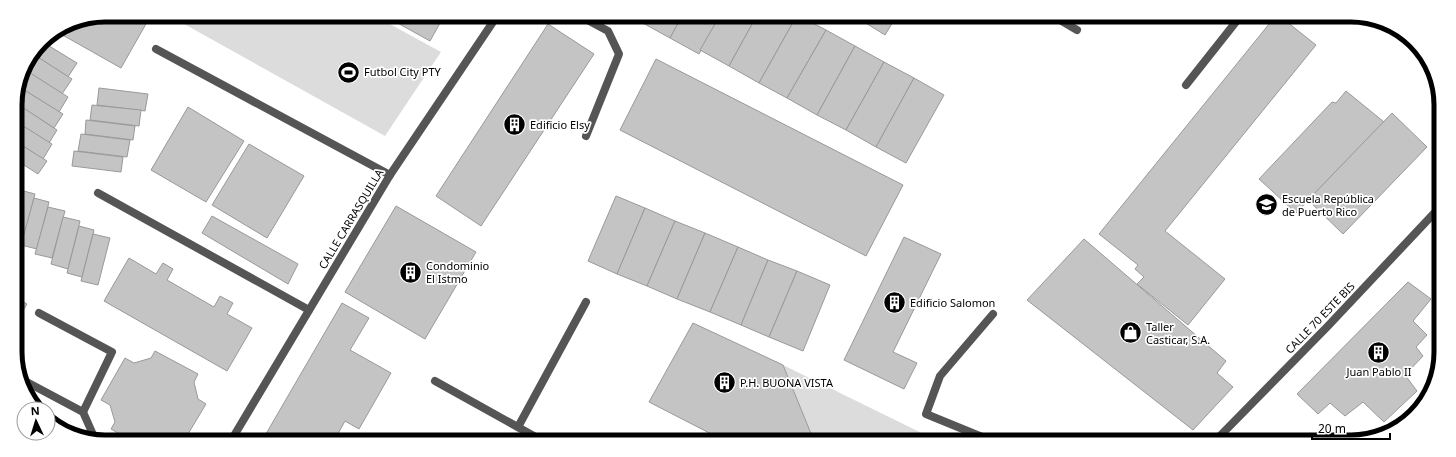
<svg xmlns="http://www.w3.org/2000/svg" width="1456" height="457" viewBox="0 0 1456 457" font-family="'Noto Sans',sans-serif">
	<rect width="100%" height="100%" fill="#fff"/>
	<g fill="#dcdcdc">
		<polygon points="168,15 375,16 441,52 385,136"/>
		<polygon points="783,365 938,441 814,441"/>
	</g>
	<g fill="#c4c4c4" stroke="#999">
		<polygon points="105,15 151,15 121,68 59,33 61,28 71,22"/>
		<polygon points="385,16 444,16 430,41"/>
		<polygon points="631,16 644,16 641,22"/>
		<polygon points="644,16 682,16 670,38 641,22"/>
		<polygon points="682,16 719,17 699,54 670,38"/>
		<polygon points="719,17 756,17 729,66 700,50"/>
		<polygon points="756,17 796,17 759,83 729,66"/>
		<polygon points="796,17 801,17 826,30 787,98 759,83"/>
		<polygon points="856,17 896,17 885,35"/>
		<polygon points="1274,18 1282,18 1316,45 1165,231 1225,279 1188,325 1137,284 1144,277 1135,269 1138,265 1099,234"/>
		<polygon points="548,24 594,54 481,226 436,196"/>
		<polygon points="826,30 855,46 817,115 787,98"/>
		<polygon points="41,41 77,63 68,77 33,54"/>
		<polygon points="855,46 884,62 846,130 817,115"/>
		<polygon points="33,54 72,79 62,94 23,69"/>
		<polygon points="656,59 903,185 866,256 620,130"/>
		<polygon points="884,62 914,78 876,147 846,130"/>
		<polygon points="27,71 68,97 59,112 18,86"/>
		<polygon points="914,78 944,95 906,163 876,147"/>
		<polygon points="21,88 63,114 54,128 15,103 16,96"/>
		<polygon points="99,88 148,94 145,111 97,105"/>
		<polygon points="1346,91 1384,122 1296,213 1259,179 1332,102 1336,103"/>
		<polygon points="16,103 57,130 49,143 15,121"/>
		<polygon points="92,105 141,110 139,126 90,120"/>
		<polygon points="188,107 244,141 206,202 151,170"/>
		<polygon points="1392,113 1427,147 1343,234 1308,200"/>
		<polygon points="86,120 135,126 133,140 85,134"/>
		<polygon points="15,121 52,144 43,159 15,141"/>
		<polygon points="81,134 130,140 127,157 78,151"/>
		<polygon points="15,141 47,161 38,174 16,160"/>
		<polygon points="249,144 304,176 267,238 212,205"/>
		<polygon points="74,151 123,157 121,172 72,166"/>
		<polygon points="16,185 21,187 16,208"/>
		<polygon points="20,190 35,194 23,241 16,240 16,208"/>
		<polygon points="616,196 645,208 617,274 588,261"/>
		<polygon points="34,198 49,202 37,249 21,245"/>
		<polygon points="396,206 476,252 425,339 345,292"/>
		<polygon points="48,207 65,211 52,258 35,254"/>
		<polygon points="645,208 675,221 647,286 617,274"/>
		<polygon points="212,216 298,264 288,284 202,233"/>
		<polygon points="63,217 80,221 68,269 51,264"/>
		<polygon points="675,221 705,233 677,299 647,286"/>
		<polygon points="79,226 94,230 82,277 67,273"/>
		<polygon points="705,233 738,247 710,312 677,299"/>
		<polygon points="93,234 110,238 98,285 81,281"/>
		<polygon points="904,237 941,254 893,352 917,363 904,389 844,360"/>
		<polygon points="1084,239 1226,361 1217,373 1233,387 1193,430 1027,300"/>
		<polygon points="738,247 768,260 741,325 710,312"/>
		<polygon points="129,258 156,274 163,263 173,269 167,280 214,307 220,296 233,303 227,314 252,328 227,371 104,301"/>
		<polygon points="768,260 797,271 769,337 741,325"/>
		<polygon points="797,271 830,285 803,351 769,337"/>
		<polygon points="1408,282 1431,299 1413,321 1427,335 1416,347 1423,356 1405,375 1417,391 1384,422 1363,402 1345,416 1330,403 1318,414 1297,394"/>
		<polygon points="16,288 19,299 27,304 16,322"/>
		<polygon points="342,303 369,318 350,350 391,373 359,429 345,421 335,439 263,439"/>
		<polygon points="693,323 783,365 814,441 723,440 649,402"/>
		<polygon points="155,351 198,374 194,382 198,399 206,404 185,439 128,439 111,429 115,422 110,405 101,400 125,358 134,363 151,358"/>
	</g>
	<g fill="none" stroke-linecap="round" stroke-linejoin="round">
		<g stroke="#555" stroke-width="8">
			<polyline points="580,16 608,31 619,54 586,136"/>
			<polyline points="156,49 390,175"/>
			<polyline points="98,193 309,310"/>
			<polyline points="39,313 112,352 83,412"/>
			<polyline points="21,379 83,412 95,439"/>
			<polyline points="992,441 926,414 940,376 993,314"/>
		</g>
		<g stroke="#555" stroke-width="8">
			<polyline points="1055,17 1077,30"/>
			<polyline points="1186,85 1239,18"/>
			<polyline points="1437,378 1438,359"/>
			<polyline points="435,381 541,440"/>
			<polyline points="518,427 586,302"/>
			<polyline points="232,439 390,175 497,16"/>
			<polyline points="1215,441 1327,327 1439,208"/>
		</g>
	</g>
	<defs>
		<symbol id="stadium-disc" viewBox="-11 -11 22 22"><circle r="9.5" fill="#000" stroke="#fff"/><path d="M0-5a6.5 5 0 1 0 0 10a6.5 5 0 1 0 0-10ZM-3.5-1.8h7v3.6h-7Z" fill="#fff"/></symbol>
		<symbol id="building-disc" viewBox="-11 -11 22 22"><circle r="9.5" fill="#000" stroke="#fff"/><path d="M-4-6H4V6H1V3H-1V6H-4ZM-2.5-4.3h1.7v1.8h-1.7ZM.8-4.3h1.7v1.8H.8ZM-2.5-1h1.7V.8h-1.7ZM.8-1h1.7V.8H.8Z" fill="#fff"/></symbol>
		<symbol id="school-disc" viewBox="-11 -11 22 22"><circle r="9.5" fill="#000" stroke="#fff"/><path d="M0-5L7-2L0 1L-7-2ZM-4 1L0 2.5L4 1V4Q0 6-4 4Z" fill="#fff"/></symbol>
		<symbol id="shop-disc" viewBox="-11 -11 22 22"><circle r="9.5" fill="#000" stroke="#fff"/><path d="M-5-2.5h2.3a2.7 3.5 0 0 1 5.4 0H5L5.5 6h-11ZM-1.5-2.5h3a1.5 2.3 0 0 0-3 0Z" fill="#fff"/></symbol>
	</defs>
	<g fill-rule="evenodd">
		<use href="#stadium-disc" x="336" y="60" width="25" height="25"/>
		<use href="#building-disc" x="502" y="112" width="25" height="25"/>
		<use href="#school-disc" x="1254" y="192" width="25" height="25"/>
		<use href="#building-disc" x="398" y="260" width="25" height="25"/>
		<use href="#building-disc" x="882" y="290" width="25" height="25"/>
		<use href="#shop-disc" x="1118" y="320" width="25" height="25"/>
		<use href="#building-disc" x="1366" y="340" width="25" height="25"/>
		<use href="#building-disc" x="712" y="370" width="25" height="25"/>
	</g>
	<g text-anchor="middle" stroke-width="3.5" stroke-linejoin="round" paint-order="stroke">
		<g font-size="11" fill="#000" stroke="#fff" text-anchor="start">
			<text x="364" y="76">Futbol City PTY</text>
			<text x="530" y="129">Edificio Elsy</text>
			<text x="1282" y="203">Escuela República<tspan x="1282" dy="13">de Puerto Rico</tspan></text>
			<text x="426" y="270">Condominio<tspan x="426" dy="13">El Istmo</tspan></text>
			<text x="910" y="307">Edificio Salomon</text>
			<text x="1146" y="331">Taller<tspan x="1146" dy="13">Casticar, S.A.</tspan></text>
			<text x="1379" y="376" text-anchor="middle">Juan Pablo II</text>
			<text x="740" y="387">P.H. BUONA VISTA</text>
		</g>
		<g font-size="11" fill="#000" stroke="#fff">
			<text transform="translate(351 219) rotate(-59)" y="4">CALLE CARRASQUILLA</text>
			<text transform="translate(1320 318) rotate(-46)" y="4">CALLE 70 ESTE BIS</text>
		</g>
	</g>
	<path d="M0 0H1456V457H0ZM105 22H1351A83 83 0 0 1 1434 105V352A83 83 0 0 1 1351 435H105A83 83 0 0 1 22 352V105A83 83 0 0 1 105 22Z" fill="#fff" fill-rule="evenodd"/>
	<path fill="none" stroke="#000" stroke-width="5" d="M105 22H1351A83 83 0 0 1 1434 105V352A83 83 0 0 1 1351 435H105A83 83 0 0 1 22 352V105A83 83 0 0 1 105 22Z"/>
	<g transform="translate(36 421) rotate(356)"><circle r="19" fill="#ffffff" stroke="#999999"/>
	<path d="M0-3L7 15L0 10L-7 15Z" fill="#000000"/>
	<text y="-6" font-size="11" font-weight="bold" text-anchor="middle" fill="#000000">N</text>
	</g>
	<path d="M1312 433v6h78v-6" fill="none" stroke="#000000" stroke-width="2"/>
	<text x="1318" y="433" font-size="12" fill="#000000" stroke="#ffffff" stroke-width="3" paint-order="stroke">20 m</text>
</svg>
